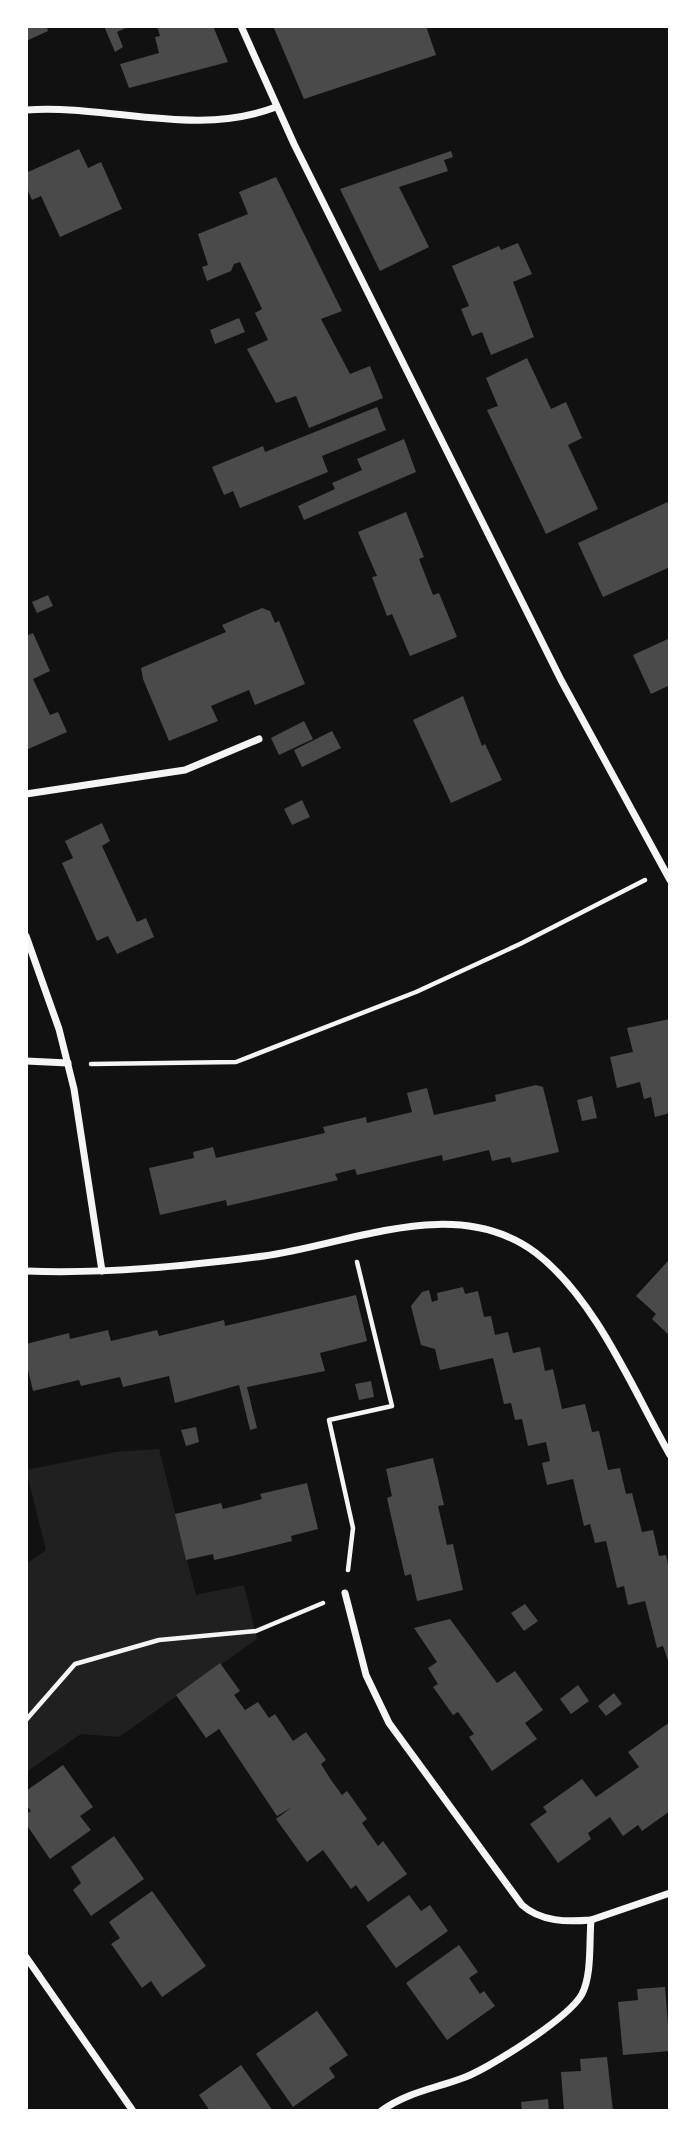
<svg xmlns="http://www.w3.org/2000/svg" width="696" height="2137" viewBox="0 0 696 2137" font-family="Commissioner,sans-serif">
	<rect width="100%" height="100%" fill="#111"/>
	<polygon fill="#202020" points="159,1449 196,1595 244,1585 257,1639 119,1737 81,1734 26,1772 26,1564 46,1550 26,1470 116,1452"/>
	<g fill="#4a4a4a">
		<polygon points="26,26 46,26 48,31 26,41"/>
		<polygon points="104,26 130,26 117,32 123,47 115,52"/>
		<polygon points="157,26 213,26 228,62 129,88 120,64 159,53 155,37 160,36"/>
		<polygon points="273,26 426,26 436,55 304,99"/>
		<polygon points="79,149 88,168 101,162 122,209 60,237 41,196 32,200 26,186 26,173"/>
		<polygon points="451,151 453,157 444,160 448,171 399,187 429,247 380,271 340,189"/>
		<polygon points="276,177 342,311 321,319 350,374 370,366 383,398 309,428 296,396 276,403 247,349 268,340 255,313 262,309 240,262 234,264 231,271 207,281 202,267 208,265 198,234 248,214 239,192"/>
		<polygon points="518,243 532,274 513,282 534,337 491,355 482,332 472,336 461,309 469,306 452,266 499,246 501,250"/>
		<polygon points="239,318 245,332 215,344 210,330"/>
		<polygon points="527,358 551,409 566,402 582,438 568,445 598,509 546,534 487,410 498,406 486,378"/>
		<polygon points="377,407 386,430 322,456 328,472 240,508 233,491 224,495 212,467 263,446 265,452"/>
		<polygon points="404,439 416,472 304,520 298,506 335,489 332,483 362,470 357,459"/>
		<polygon points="670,501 670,567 603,597 578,543"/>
		<polygon points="406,512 424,557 419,559 433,595 439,593 457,637 410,656 392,614 387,616 372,577 377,576 358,532"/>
		<polygon points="48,595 53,606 37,613 32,602"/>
		<polygon points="262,608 270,611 275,623 279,621 305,684 255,705 249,690 211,706 218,721 169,741 143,679 141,668 226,632 222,625"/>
		<polygon points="33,633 50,671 33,679 50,715 58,712 67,732 26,750 26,636"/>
		<polygon points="670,638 670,685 651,694 633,655"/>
		<polygon points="463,696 482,746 485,744 502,780 451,803 413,720"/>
		<polygon points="304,721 313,739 279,755 271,738"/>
		<polygon points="332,731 341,748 302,767 294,750"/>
		<polygon points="302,800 310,817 292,825 284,809"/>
		<polygon points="102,823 110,841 102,846 137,922 146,918 154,937 117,954 108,936 97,941 62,863 73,858 65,841"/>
		<polygon points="670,1019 670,1113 655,1117 651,1097 644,1099 640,1082 617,1088 610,1057 633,1052 627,1028"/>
		<polygon points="536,1085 543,1087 559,1152 512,1163 510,1157 492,1161 489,1150 443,1161 442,1155 357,1175 355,1169 335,1174 338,1180 227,1206 226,1200 160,1215 149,1168 194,1158 193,1152 213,1147 216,1158 325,1133 323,1127 366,1117 367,1123 412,1112 407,1093 427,1088 434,1115 496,1101 495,1095"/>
		<polygon points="592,1096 597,1118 582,1121 577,1100"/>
		<polygon points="668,1261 670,1262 670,1336 652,1319 656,1314 636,1296"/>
		<polygon points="463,1287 465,1294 478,1291 484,1317 491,1316 495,1335 508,1332 513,1353 540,1347 545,1371 553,1369 562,1409 585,1404 592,1432 599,1431 608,1470 620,1468 626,1494 632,1493 642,1532 653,1530 659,1556 666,1555 670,1573 670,1666 663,1646 657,1648 645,1601 628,1605 624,1586 617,1588 606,1541 595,1543 590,1524 584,1526 573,1479 547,1485 542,1463 550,1461 546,1442 528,1446 522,1419 515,1420 511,1403 504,1404 493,1358 440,1370 435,1349 421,1345 411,1306 422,1292 429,1290 432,1302 438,1300 437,1293"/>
		<polygon points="356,1295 367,1341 320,1353 325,1371 247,1387 257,1428 250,1430 239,1385 175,1403 169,1376 123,1387 120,1377 81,1386 79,1380 33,1391 26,1361 26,1344 69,1333 70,1339 108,1330 111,1341 157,1330 159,1336 224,1320 225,1326"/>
		<polygon points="371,1381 374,1397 359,1400 355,1384"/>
		<polygon points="196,1427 199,1442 186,1446 181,1430"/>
		<polygon points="433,1458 444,1505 438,1506 447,1545 453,1544 463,1590 417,1601 411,1574 405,1576 391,1516 387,1498 392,1496 386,1469"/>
		<polygon points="307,1483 318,1529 291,1536 292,1541 232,1556 214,1560 213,1554 186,1560 175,1514 221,1503 223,1509 243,1504 262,1499 260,1494"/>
		<polygon points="525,1604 538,1621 524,1631 511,1613"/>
		<polygon points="450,1619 497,1683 515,1671 543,1710 525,1723 537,1739 492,1771 469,1737 474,1734 458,1712 453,1715 433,1687 438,1684 428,1668 437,1662 414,1628"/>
		<polygon points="220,1663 240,1691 234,1695 245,1710 258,1702 269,1718 275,1714 293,1741 306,1732 326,1760 321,1764 331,1780 342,1795 347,1791 367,1819 362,1823 378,1846 383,1841 407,1874 368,1902 356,1885 351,1889 323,1850 307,1862 276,1819 292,1807 277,1816 219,1729 206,1738 176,1695"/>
		<polygon points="578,1685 589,1701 571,1714 560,1699"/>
		<polygon points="614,1693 622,1704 606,1716 598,1706"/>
		<polygon points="670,1722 670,1811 642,1831 638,1825 623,1836 610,1817 588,1833 591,1839 558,1863 530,1824 547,1812 543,1807 582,1779 596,1797 639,1767 628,1752"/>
		<polygon points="63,1765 93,1807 80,1816 91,1830 50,1859 26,1824 26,1814 31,1811 26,1805 26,1791"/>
		<polygon points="114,1836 144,1879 91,1916 73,1890 81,1883 71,1867"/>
		<polygon points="152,1891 206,1966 162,1997 151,1981 142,1988 114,1948 111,1944 120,1938 109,1922"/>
		<polygon points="409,1895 421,1911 430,1905 448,1931 396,1968 366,1926"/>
		<polygon points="459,1945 478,1972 469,1978 480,1994 484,1991 495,2006 447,2040 406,1983"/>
		<polygon points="665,1987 670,2051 623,2055 618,2002 638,2000 637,1989"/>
		<polygon points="317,2011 348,2055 329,2068 335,2077 293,2107 256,2054"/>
		<polygon points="607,2057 613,2111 564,2111 561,2072 581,2071 580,2059"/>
		<polygon points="241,2065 273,2111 210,2111 199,2095"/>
		<polygon points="548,2099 549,2111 522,2111 521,2102"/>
	</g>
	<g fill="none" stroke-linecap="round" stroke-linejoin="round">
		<g stroke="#f5f5f5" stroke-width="4.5">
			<polyline points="91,1064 236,1062 416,992 520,944 645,880"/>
			<polyline points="348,1570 353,1528 329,1420 392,1406 357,1262"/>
			<polyline points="26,1720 75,1664 159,1640 256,1631 323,1603"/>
		</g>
		<g stroke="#f5f5f5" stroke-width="7">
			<polyline points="241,26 294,144 561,680 670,880"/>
			<path d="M26,110C110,104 194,138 276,107"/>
			<polyline points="26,794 185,770 259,739"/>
			<polyline points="26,936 59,1029 74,1089 102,1271"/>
			<polyline points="26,1061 68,1063"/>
			<path d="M26,1271C105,1274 186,1266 264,1256C351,1244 456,1193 536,1253C596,1299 633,1390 670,1455"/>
			<path d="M345,1593L366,1675L389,1723L522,1905C541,1922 567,1922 591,1920L670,1893"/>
			<polyline points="26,1957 133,2111"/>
			<path d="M381,2111C406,2093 432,2089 460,2079C486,2071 570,2017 582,1994C592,1974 589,1943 591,1920"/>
		</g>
	</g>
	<rect width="696" height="2137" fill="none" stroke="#ffffff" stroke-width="56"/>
</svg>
